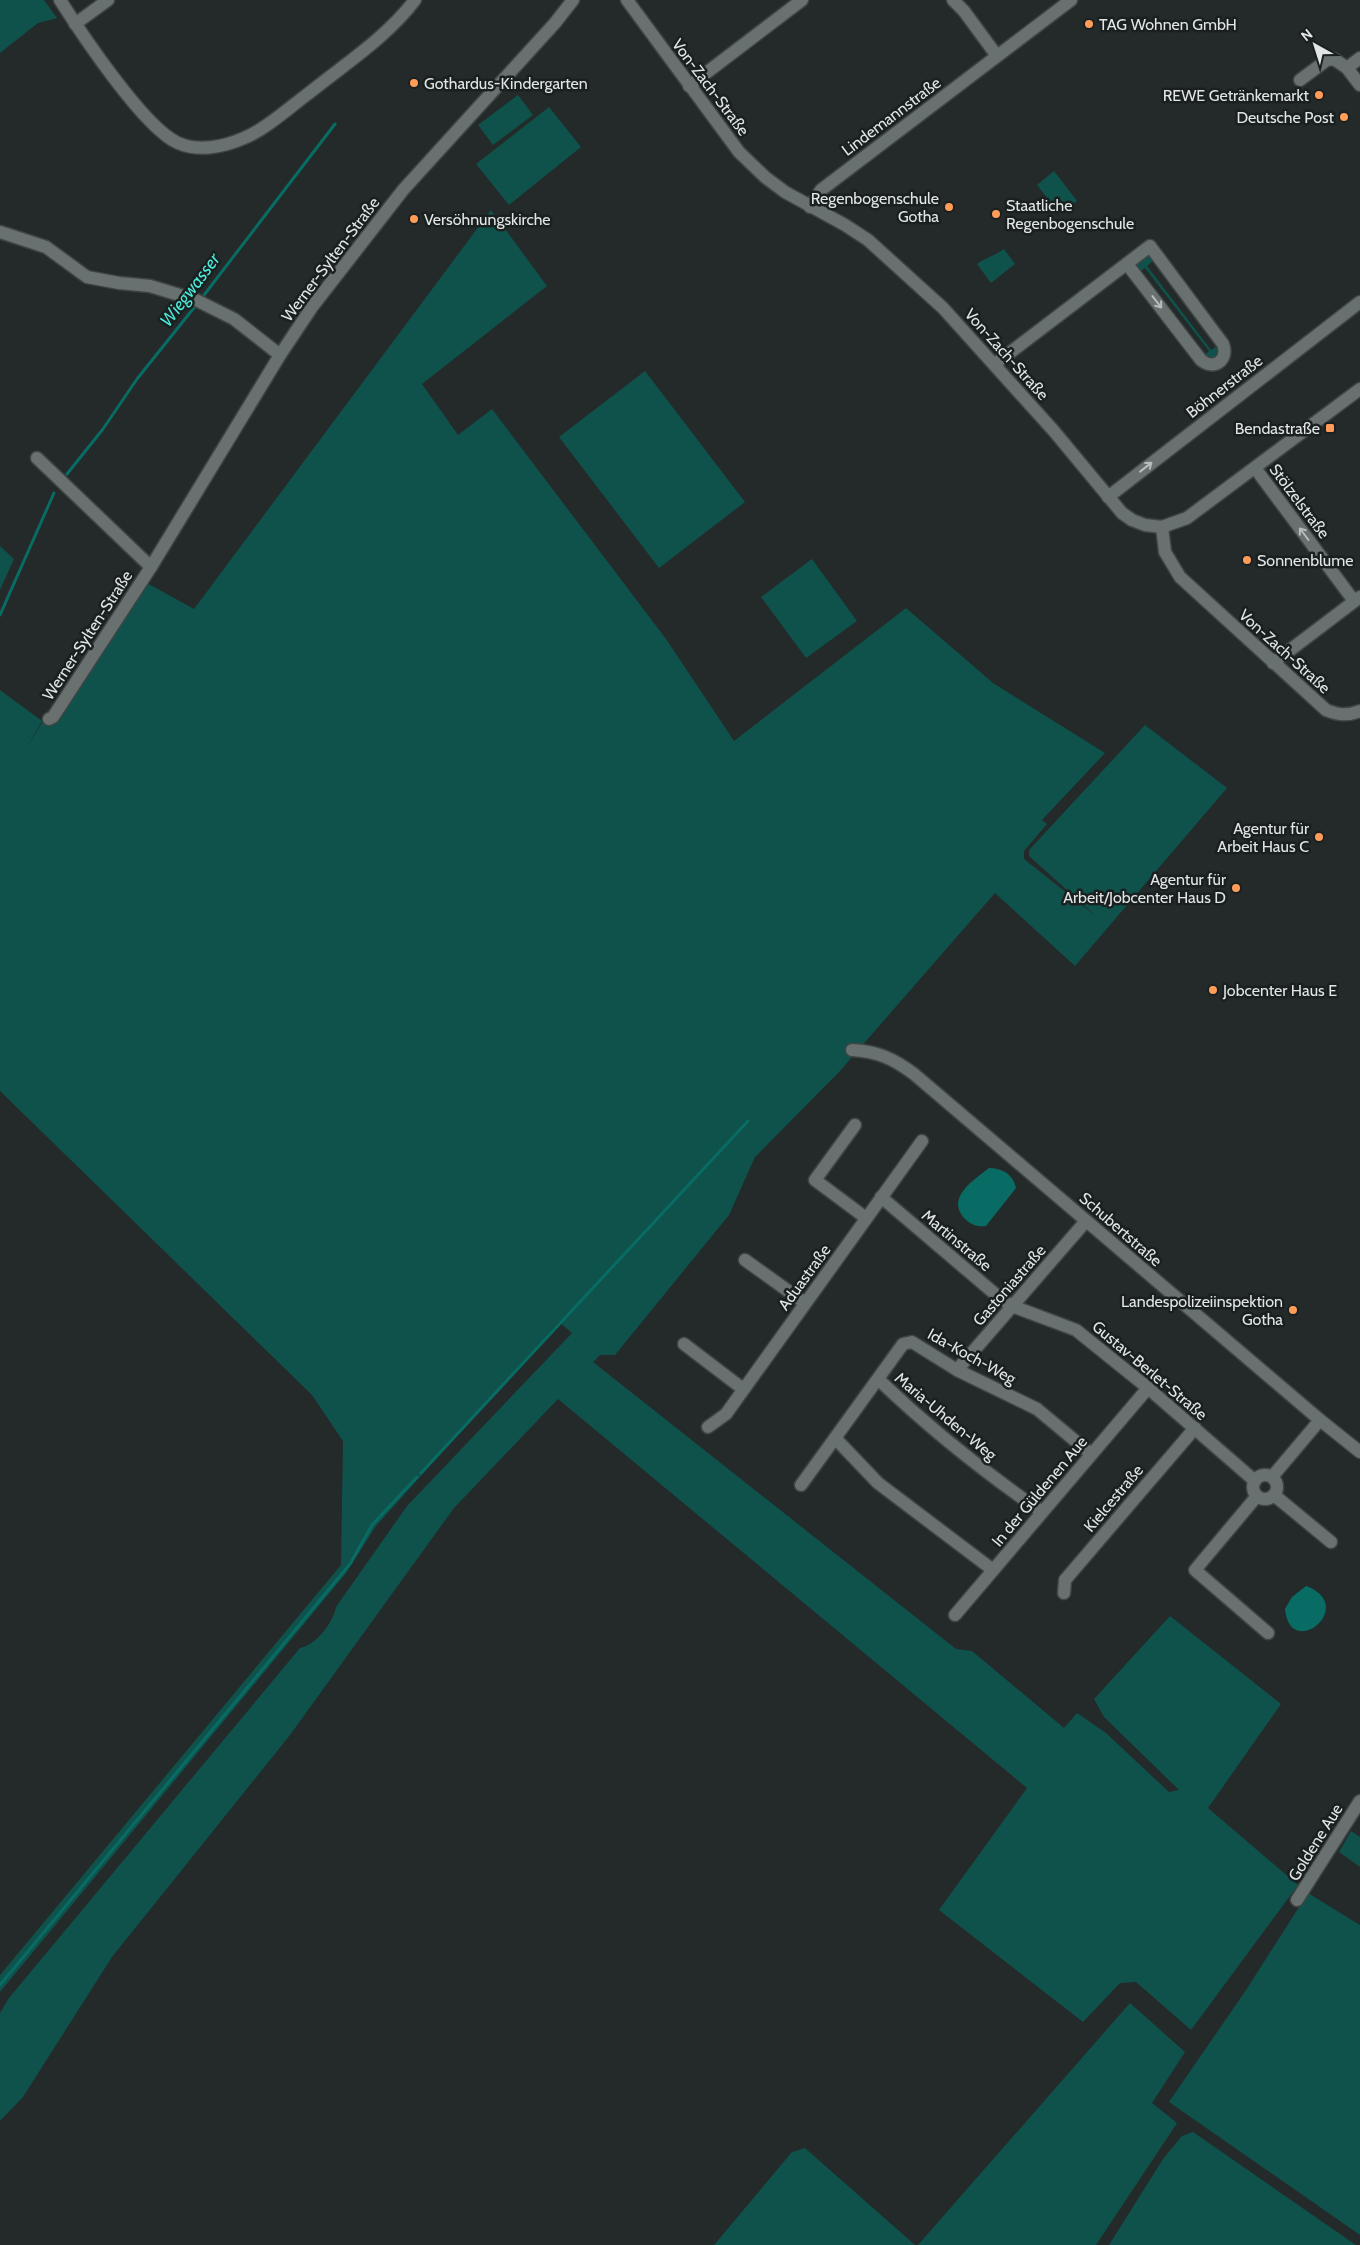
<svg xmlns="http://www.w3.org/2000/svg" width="1360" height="2245" viewBox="0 0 1360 2245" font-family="Cabin,sans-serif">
	<rect width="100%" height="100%" fill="#232a29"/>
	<g fill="#0f524c">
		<polygon points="0,0 44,0 57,18 38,23 0,53"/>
		<polygon points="518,95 533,115 493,145 478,125"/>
		<polygon points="549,107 581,147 509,205 476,164"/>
		<polygon points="1054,171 1077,201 1060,214 1037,185"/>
		<path d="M491,210L547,286L422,384L458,435L492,409L666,639L734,741L906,608L993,683L1105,753L1042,820L1047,824L1024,851V859L1097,917L1029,856V850L1145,725L1227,788L1075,966L995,893L839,1072L755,1157L729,1215L615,1355H600L593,1362L956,1649L972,1651L1064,1728L1077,1713L1106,1733L1169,1792L1179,1790L1104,1717L1094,1699L1170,1616L1281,1704L1208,1808L1298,1885L1191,2030L1136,1982L1120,1983L1083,2022L939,1910L1027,1788L558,1399L454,1508L290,1735L112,1957L23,2097L0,2121V2013L9,1998L300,1648C316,1645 333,1623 336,1607L407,1506L572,1333L559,1322L376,1526L346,1573L0,1992V1975L341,1565L343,1441L312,1395L0,1091V690L42,721L25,750L43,721L53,724L147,583L194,609Z"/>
		<path d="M1004,249L1015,264L991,283L977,264C985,258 994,256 1004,249Z"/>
		<polygon points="1146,256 1151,256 1154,260 1147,266 1211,350 1219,345 1220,354 1212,360 1202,357 1209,351 1145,268 1138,273 1136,267 1137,262"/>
		<polygon points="645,371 745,502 659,568 559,437"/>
		<polygon points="0,546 14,559 0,590"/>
		<polygon points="812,559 857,621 806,658 761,597"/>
		<polygon points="1351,1831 1360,1837 1360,1867 1339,1852"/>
		<polygon points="1308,1893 1360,1925 1360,2235 1169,2102 1246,1990"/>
		<polygon points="1130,2003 1185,2052 1152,2103 1177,2123 1096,2245 918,2245"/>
		<polygon points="1193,2132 1356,2245 1109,2245 1163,2159 1182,2136"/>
		<polygon points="805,2148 915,2245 714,2245 792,2152"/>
	</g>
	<g fill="#086c64">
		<path d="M989,1168C1002,1168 1013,1174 1016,1188L986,1226C977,1227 971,1225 964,1218C946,1197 974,1180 989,1168Z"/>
		<path d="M1306,1586C1359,1606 1290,1662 1285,1609L1292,1597Z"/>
	</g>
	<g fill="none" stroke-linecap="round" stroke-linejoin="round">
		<g stroke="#086c64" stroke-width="3">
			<polyline points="201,299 335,124"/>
			<polyline points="67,474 103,429 137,379 197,304"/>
			<polyline points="0,615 54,493"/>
			<polyline points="421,1473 748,1121"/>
			<polyline points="0,1985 350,1564 372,1525 417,1477"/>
		</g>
		<defs>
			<g id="minor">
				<path d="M60,0C81,33 144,128 178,143C198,152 224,147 244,138C266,129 290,107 309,93C345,64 387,37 415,0"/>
				<polyline points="627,0 739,152 765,177 785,192 845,225 868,240 943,308 1053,430 1122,513 1132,520 1145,525 1162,527 1187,518 1360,389"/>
				<polyline points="953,0 964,11 997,56"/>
				<polyline points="75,24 108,0"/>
				<polyline points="1347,68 1360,58"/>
				<polyline points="1300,80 1327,60 1334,59 1347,68 1360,85"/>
				<polyline points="689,86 802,0"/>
				<polyline points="810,207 821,190 1071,0"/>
				<polyline points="0,232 46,247 87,277 119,283 150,286 196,300 234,319 280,355"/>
				<path d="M995,364L1150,246L1223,344C1229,360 1214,371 1201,360L1127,264"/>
				<polyline points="37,458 151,567"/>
				<polyline points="1255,468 1354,601"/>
				<polyline points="1108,497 1360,302"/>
				<path d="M1162,527L1165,552L1180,577L1326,710C1338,715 1347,716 1360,711"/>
				<polyline points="1273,663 1360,597"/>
				<polyline points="49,719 53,717 151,567 280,355 312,307 403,190 555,23 573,0"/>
				<path d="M852,1050C877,1051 894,1059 914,1074L1320,1420L1360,1452"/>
				<polyline points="855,1125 815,1180 866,1218"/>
				<polyline points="881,1197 1001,1299 1012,1306 1076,1330 1148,1388 1255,1481"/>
				<polyline points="745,1260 805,1303"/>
				<polyline points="684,1344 743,1389"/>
				<polyline points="957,1370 1086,1221"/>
				<path d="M878,1379C929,1428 984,1472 1042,1512"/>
				<polyline points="708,1427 726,1414 922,1141"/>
				<polyline points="835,1438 878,1483 993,1570"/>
				<circle cx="1265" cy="1487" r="12"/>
				<polyline points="1272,1477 1320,1420"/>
				<polyline points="801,1485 903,1344 912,1342 957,1370 1037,1409 1091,1454"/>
				<polyline points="1274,1495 1331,1542"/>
				<polyline points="1257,1496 1195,1570 1268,1633"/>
				<polyline points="1064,1593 1065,1580 1195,1428"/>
				<polyline points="955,1615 1148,1388"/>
				<polyline points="1297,1900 1360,1801"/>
			</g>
		</defs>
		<use href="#minor" stroke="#3f4544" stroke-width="15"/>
		<use href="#minor" stroke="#697170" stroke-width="12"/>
	</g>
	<defs><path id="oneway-shaft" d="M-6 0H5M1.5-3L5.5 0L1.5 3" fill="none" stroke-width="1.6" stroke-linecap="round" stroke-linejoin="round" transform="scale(1.25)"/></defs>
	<g stroke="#b7bcbc">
		<use href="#oneway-shaft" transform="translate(1157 302) rotate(52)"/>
		<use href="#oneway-shaft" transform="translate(1146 467) rotate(-38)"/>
		<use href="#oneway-shaft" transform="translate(1304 534) rotate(-127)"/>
	</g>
	<g fill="#fe9c58" stroke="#19201f" stroke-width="2">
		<circle cx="1089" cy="24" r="5"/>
		<circle cx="414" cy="83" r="5"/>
		<circle cx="1319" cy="95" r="5"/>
		<circle cx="1344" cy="117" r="5"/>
		<circle cx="949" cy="207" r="5"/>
		<circle cx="996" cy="214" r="5"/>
		<circle cx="414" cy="219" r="5"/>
		<rect x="1325" y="423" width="10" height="10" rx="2.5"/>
		<circle cx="1247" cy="560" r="5"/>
		<circle cx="1319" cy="837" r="5"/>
		<circle cx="1236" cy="888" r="5"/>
		<circle cx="1213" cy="990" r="5"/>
		<circle cx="1293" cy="1310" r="5"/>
	</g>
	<g text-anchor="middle" stroke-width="5" stroke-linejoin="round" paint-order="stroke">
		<g font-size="16" fill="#e1e5e5" stroke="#19201f" text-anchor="end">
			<text x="1099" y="30" text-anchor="start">TAG Wohnen GmbH</text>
			<text x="424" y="89" text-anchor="start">Gothardus-Kindergarten</text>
			<text x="1309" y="101">REWE Getränkemarkt</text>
			<text x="1334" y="123">Deutsche Post</text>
			<text x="939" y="204">Regenbogenschule<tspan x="939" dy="18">Gotha</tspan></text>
			<text x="1006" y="211" text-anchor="start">Staatliche<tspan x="1006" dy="18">Regenbogenschule</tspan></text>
			<text x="424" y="225" text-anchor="start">Versöhnungskirche</text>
			<text x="1320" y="434">Bendastraße</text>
			<text x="1257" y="566" text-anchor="start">Sonnenblume</text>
			<text x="1309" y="834">Agentur für<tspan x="1309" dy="18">Arbeit Haus C</tspan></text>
			<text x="1226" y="885">Agentur für<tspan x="1226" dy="18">Arbeit/Jobcenter Haus D</tspan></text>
			<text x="1223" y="996" text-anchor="start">Jobcenter Haus E</text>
			<text x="1283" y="1307">Landespolizeiinspektion<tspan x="1283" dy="18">Gotha</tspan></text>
		</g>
		<g font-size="16" fill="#e1e5e5" stroke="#19201f">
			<text transform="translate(711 87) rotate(53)" y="6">Von-Zach-Straße</text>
			<text transform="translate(891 116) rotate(-37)" y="6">Lindemannstraße</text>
			<text transform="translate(330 259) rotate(-53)" y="6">Werner-Sylten-Straße</text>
			<text transform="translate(1007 354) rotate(48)" y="6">Von-Zach-Straße</text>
			<text transform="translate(1224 386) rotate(-38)" y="6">Böhnerstraße</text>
			<text transform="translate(1300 501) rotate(53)" y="6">Stölzelstraße</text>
			<text transform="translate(87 635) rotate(-57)" y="6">Werner-Sylten-Straße</text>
			<text transform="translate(1285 651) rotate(42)" y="6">Von-Zach-Straße</text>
			<text transform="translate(1121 1229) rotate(41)" y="6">Schubertstraße</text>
			<text transform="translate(957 1240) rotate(40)" y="6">Martinstraße</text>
			<text transform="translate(804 1277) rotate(-54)" y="6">Aduastraße</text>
			<text transform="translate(1009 1285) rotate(-49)" y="6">Gastoniastraße</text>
			<text transform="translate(972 1356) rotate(29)" y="6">Ida-Koch-Weg</text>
			<text transform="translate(1150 1370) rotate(40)" y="6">Gustav-Berlet-Straße</text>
			<text transform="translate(946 1416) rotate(40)" y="6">Maria-Uhden-Weg</text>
			<text transform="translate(1039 1491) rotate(-50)" y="6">In der Güldenen Aue</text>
			<text transform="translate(1113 1498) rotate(-50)" y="6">Kielcestraße</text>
			<text transform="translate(1315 1842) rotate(-58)" y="6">Goldene Aue</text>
		</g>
		<g font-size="18" font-style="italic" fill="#4aebdb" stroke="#19201f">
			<text transform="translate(190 290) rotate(-53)" y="6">Wiegwasser</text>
		</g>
	</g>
	<g transform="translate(1315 45) rotate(321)" stroke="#19201f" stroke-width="4" paint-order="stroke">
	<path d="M0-4L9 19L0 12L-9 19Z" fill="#e1e5e5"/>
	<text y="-8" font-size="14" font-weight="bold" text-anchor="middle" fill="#e1e5e5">N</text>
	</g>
</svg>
